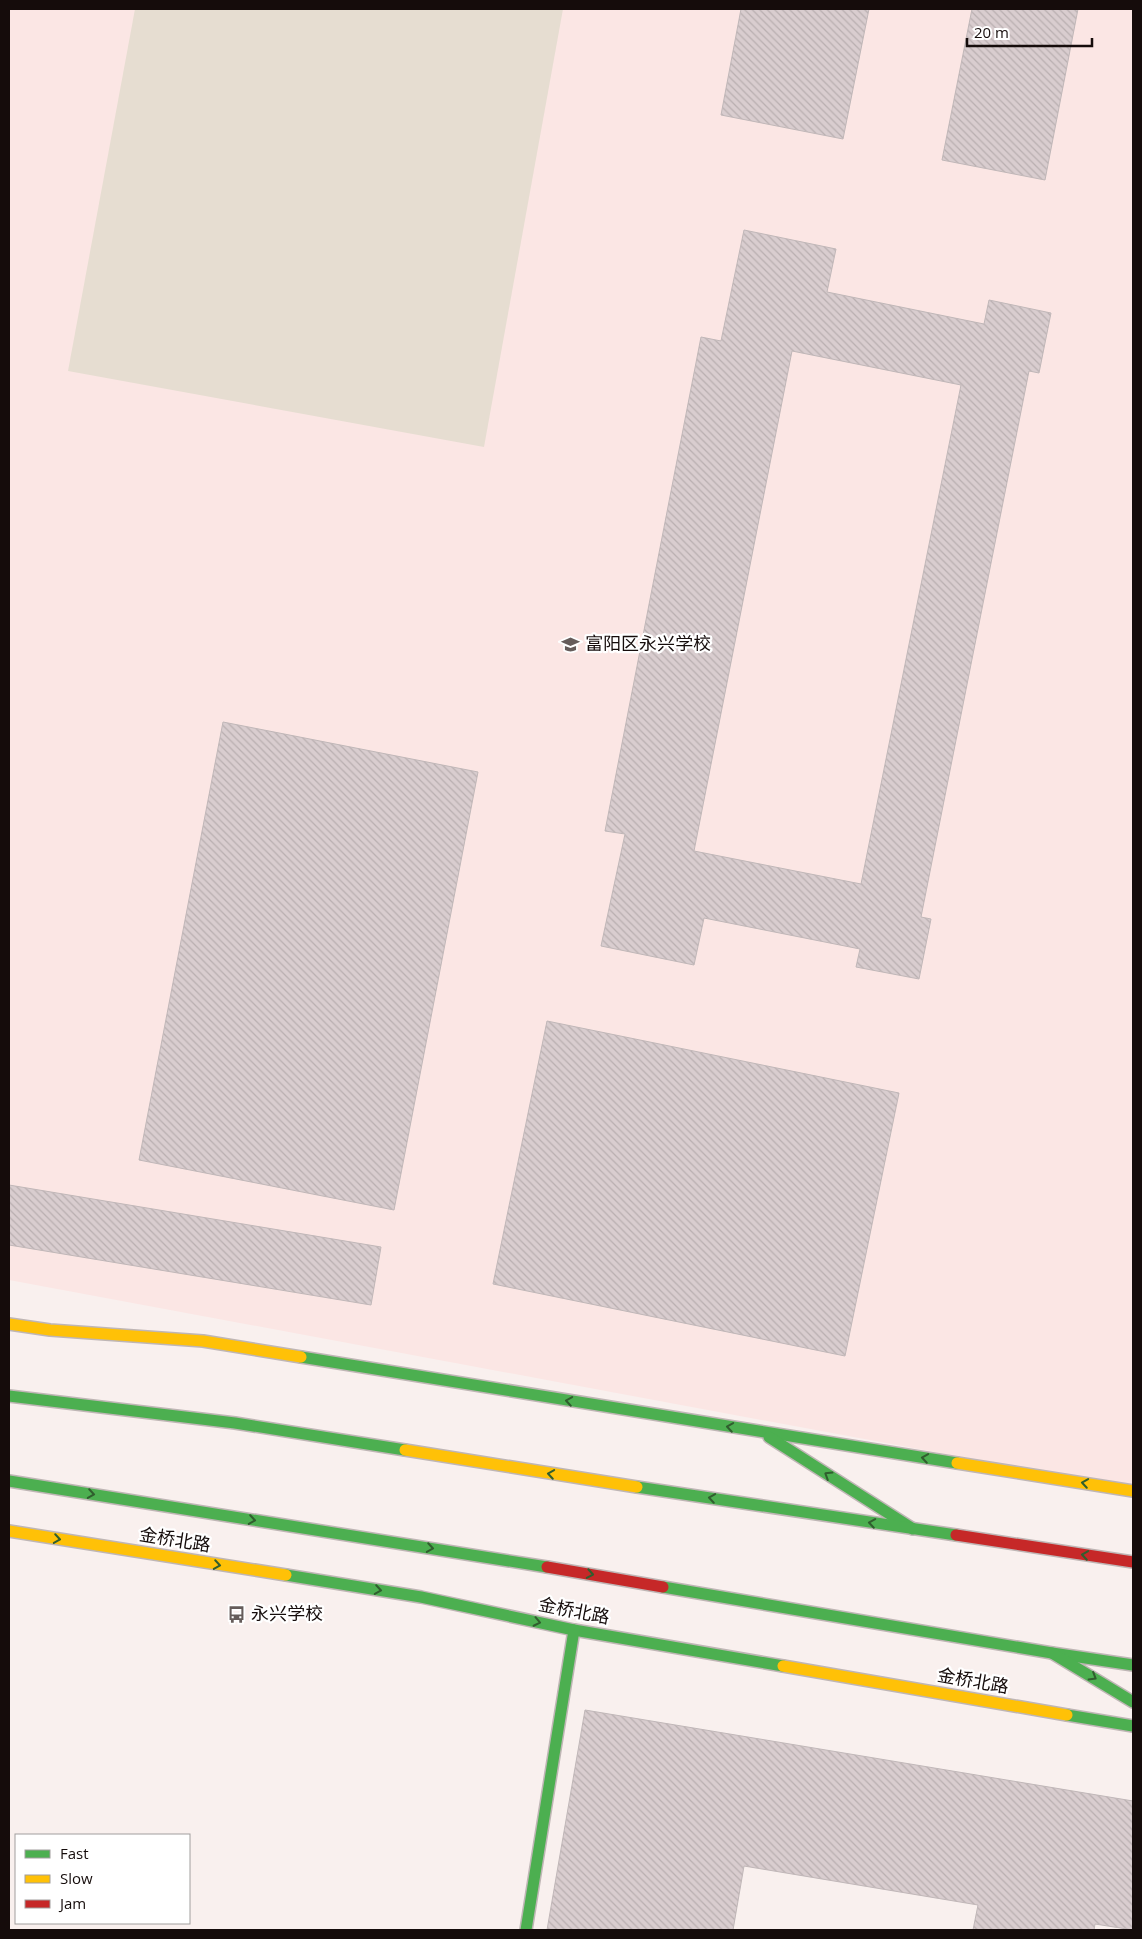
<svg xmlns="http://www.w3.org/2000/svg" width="1142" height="1939" viewBox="0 0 1142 1939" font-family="'Open Sans','Noto Sans SC',sans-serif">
	<defs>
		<pattern id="building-back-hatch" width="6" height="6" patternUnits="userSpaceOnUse" patternTransform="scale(1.25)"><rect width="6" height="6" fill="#d9cdcf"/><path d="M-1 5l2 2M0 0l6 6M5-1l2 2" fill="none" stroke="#b9afb0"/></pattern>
	</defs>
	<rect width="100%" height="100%" fill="#f9f0ee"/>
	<polygon fill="#fbe6e4" points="9,9 1133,9 1133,1489 9,1280"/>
	<polygon fill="#e6ddd1" points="135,9 563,9 484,447 68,371"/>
	<g fill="url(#building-back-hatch)" stroke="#c0b7b8" fill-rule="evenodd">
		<polygon points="741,9 869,9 843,139 721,115"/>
		<polygon points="972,9 1078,9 1045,180 942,160"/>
		<path d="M744,230L836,249L827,292L984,324L989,300L1051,313L1039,373L1029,371L921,917L931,919L919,979L856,967L860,949L704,918L694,965L601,946L625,834L605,831L701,337L721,341ZM792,351L961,385L861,884L694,851Z"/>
		<polygon points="223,722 478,772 394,1210 139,1160"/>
		<polygon points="547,1021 899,1093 845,1356 493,1284"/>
		<polygon points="9,1185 381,1247 371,1305 9,1245"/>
		<polygon points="585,1710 1133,1801 1133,1930 1095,1924 1094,1930 973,1930 978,1905 744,1866 733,1930 547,1930"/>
	</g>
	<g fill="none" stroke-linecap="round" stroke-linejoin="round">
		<defs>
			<g id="fast">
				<polyline points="301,1357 957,1463"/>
				<polyline points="9,1396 235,1423 405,1450"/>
				<polyline points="769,1437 913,1529"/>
				<polyline points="9,1481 547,1567"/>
				<polyline points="637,1487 956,1535"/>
				<polyline points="286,1575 421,1597 574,1630 783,1666"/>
				<polyline points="663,1587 1052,1653 1133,1665"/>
				<polyline points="1052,1653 1133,1702"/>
				<polyline points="1067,1715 1133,1726"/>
				<polyline points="526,1930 574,1630"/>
			</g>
			<g id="slow">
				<polyline points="9,1324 50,1330 203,1341 301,1357"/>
				<polyline points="405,1450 637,1487"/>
				<polyline points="957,1463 1133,1491"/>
				<polyline points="9,1531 286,1575"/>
				<polyline points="783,1666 1067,1715"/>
			</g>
			<g id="jam">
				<polyline points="956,1535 1133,1562"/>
				<polyline points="547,1567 663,1587"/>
			</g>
		</defs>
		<use href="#fast" stroke="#bfb6b5" stroke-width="14"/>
		<use href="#slow" stroke="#bfb6b5" stroke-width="14"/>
		<use href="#jam" stroke="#bfb6b5" stroke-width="14"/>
		<use href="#fast" stroke="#4caf50" stroke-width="11"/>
		<use href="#slow" stroke="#ffc107" stroke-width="11"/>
		<use href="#jam" stroke="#c62828" stroke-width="11"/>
	</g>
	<defs><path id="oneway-chevron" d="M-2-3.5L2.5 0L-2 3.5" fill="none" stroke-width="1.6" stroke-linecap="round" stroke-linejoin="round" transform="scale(1.25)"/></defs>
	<g stroke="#305e2e">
		<use href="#oneway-chevron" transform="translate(569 1401) rotate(-171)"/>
		<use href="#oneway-chevron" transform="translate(730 1427) rotate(-171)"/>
		<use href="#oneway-chevron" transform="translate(925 1458) rotate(-171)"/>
		<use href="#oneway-chevron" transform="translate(551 1474) rotate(-171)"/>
		<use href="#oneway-chevron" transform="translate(828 1475) rotate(-148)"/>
		<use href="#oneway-chevron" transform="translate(1085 1483) rotate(-171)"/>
		<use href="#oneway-chevron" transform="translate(91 1494) rotate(9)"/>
		<use href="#oneway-chevron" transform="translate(712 1498) rotate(-171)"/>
		<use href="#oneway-chevron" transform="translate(252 1520) rotate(9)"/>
		<use href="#oneway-chevron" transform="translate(872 1523) rotate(-171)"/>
		<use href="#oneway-chevron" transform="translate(57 1539) rotate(9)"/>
		<use href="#oneway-chevron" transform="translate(430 1548) rotate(9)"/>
		<use href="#oneway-chevron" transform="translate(1085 1555) rotate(-171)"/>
		<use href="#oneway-chevron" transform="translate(217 1565) rotate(9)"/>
		<use href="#oneway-chevron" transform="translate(590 1574) rotate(10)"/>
		<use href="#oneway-chevron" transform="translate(378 1590) rotate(9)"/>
		<use href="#oneway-chevron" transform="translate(537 1622) rotate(12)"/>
		<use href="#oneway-chevron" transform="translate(1093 1677) rotate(31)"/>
	</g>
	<defs>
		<symbol id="school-bare" viewBox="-9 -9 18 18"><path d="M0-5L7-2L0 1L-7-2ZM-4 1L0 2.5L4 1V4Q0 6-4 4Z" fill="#655c5a" stroke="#fff" stroke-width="2.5" paint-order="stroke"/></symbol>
		<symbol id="bus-bare" viewBox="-9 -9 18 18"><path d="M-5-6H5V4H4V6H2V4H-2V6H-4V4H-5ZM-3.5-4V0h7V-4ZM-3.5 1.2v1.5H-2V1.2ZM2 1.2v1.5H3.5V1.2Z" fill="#655c5a" stroke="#fff" stroke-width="2.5" paint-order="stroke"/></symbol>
	</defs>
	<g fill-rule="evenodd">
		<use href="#school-bare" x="558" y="632" width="25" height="25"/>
		<use href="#bus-bare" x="224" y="1602" width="25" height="25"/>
	</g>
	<g text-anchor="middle" stroke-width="4.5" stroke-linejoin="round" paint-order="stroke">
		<g font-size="18" fill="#150c0b" stroke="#fff" text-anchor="start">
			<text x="585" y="650">富阳区永兴学校</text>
			<text x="251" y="1620">永兴学校</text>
		</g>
		<g font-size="18" fill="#150c0b" stroke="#fff">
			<text transform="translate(175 1540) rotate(9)" y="6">金桥北路</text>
			<text transform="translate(574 1611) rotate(11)" y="6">金桥北路</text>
			<text transform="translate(973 1681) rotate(10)" y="6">金桥北路</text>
		</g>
	</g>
	<rect width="1142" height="1939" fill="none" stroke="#150c0b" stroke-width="20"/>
	<rect x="15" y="1834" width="175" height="90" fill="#ffffff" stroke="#a19e9d"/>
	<rect x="25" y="1850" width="25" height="8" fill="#4caf50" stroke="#a19e9d"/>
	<text x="60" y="1859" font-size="15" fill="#150c0b">Fast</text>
	<rect x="25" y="1875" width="25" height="8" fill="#ffc107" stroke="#a19e9d"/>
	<text x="60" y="1884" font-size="15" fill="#150c0b">Slow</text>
	<rect x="25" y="1900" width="25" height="8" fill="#c62828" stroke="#a19e9d"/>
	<text x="60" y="1909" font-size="15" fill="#150c0b">Jam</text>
	<path d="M967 38v8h125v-8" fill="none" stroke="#150c0b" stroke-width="2.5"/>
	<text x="974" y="38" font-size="15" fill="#150c0b" stroke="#ffffff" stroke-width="4" paint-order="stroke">20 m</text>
</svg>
